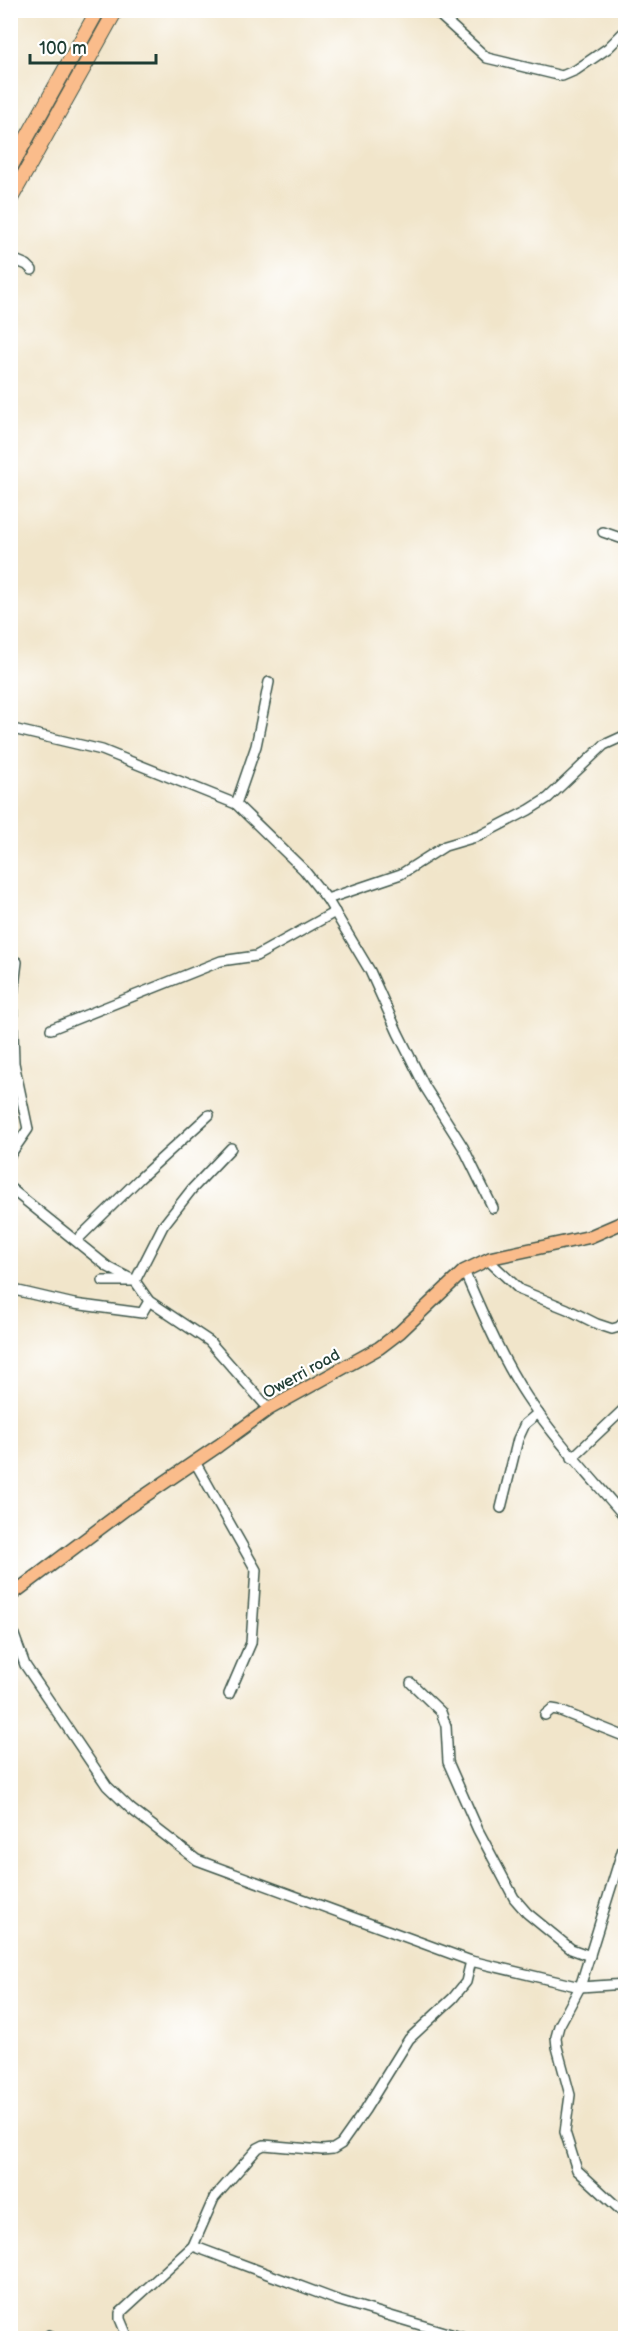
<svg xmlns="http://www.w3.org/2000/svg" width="636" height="2349" viewBox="0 0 636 2349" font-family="'Balsamiq Sans',sans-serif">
	<rect width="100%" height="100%" fill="#fff"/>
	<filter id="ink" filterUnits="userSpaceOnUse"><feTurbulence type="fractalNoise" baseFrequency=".0167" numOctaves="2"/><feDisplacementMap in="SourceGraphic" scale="12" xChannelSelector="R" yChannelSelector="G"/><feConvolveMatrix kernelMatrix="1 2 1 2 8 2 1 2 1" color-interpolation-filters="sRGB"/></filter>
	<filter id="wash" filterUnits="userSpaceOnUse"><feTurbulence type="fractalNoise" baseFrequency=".008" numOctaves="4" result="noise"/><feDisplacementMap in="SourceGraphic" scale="24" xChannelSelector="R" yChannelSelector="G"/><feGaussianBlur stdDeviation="1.35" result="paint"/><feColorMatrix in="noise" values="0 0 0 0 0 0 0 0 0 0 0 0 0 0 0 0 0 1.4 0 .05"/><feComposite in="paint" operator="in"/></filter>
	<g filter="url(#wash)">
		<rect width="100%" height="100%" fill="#f1e5ca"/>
	</g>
	<g filter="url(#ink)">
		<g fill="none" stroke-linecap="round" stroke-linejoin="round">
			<defs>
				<g id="minor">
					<polyline points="434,10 487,58 562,76 576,70 608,48 626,30"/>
					<polyline points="10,258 27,265 32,270"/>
					<polyline points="603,532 626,540"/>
					<polyline points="10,731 17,730 102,750 236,804 304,870 327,899 370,971 398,1033 425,1087 463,1147 493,1208"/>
					<polyline points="236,804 256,746 269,682"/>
					<polyline points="327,899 401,874 445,846 479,836 529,810 548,798 604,745 626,735"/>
					<polyline points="51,1029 221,961 256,956 335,912"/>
					<polyline points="10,1155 28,1129 14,1063 12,1002 17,962"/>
					<polyline points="10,1188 108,1267 135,1281 149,1301 209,1341 269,1409"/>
					<polyline points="77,1240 139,1179 209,1115"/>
					<polyline points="488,1260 520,1290 567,1309 597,1324 612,1329 619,1327 626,1320"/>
					<path d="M464,1271C483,1314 501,1358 527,1397C556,1441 592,1478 626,1518"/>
					<polyline points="103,1281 135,1281 163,1226 192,1189 231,1148"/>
					<polyline points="10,1289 74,1304 142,1313 149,1301"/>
					<polyline points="572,1458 626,1407"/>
					<polyline points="195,1462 256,1570 251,1643 229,1694"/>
					<polyline points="501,1508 518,1439 525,1424 538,1413"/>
					<polyline points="10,1624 25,1665 107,1786 131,1809 197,1860 471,1961 580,1987 626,1984"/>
					<polyline points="411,1683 441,1712 446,1726 448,1762 478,1830 514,1898 527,1913 571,1949 590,1956"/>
					<polyline points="545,1715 552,1709 558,1710 626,1737"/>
					<polyline points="626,1839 580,1987 559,2026 556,2037 557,2047 570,2095 565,2132 577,2170 626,2215"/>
					<polyline points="193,2246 337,2300 464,2338"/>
					<polyline points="47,2338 49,2335"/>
					<polyline points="128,2338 120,2319 120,2313 193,2246 214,2198 258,2148 264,2145 322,2150 333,2149 341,2144 365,2110 409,2039 453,1998 466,1982 471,1961"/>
				</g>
				<polyline id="major" points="10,1596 127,1508 218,1446 269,1409 379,1348 400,1332 464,1271 491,1258 589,1237 626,1221"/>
				<g id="highway">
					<polyline points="10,168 98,10"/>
					<polyline points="10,200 116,10"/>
				</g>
			</defs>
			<use href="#minor" stroke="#3e564a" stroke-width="12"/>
			<use href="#major" stroke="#3e564a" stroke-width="15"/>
			<use href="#highway" stroke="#3e564a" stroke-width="16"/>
			<use href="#minor" stroke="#fff" stroke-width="9"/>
			<use href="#major" stroke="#fabc8b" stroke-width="12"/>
			<use href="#highway" stroke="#fabc8b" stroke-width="14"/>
		</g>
	</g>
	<g text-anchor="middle" stroke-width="4.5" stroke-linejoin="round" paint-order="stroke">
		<g font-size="16" fill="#1f3d34" stroke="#fff">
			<text transform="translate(301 1373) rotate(-29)" y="6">Owerri road</text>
		</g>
	</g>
	<rect width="636" height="2349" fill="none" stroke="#fff" stroke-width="36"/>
	<path d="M30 54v9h126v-9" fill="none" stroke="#1f3d34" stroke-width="3"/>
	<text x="39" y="54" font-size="18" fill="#1f3d34" stroke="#ffffff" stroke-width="4.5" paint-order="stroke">100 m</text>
</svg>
